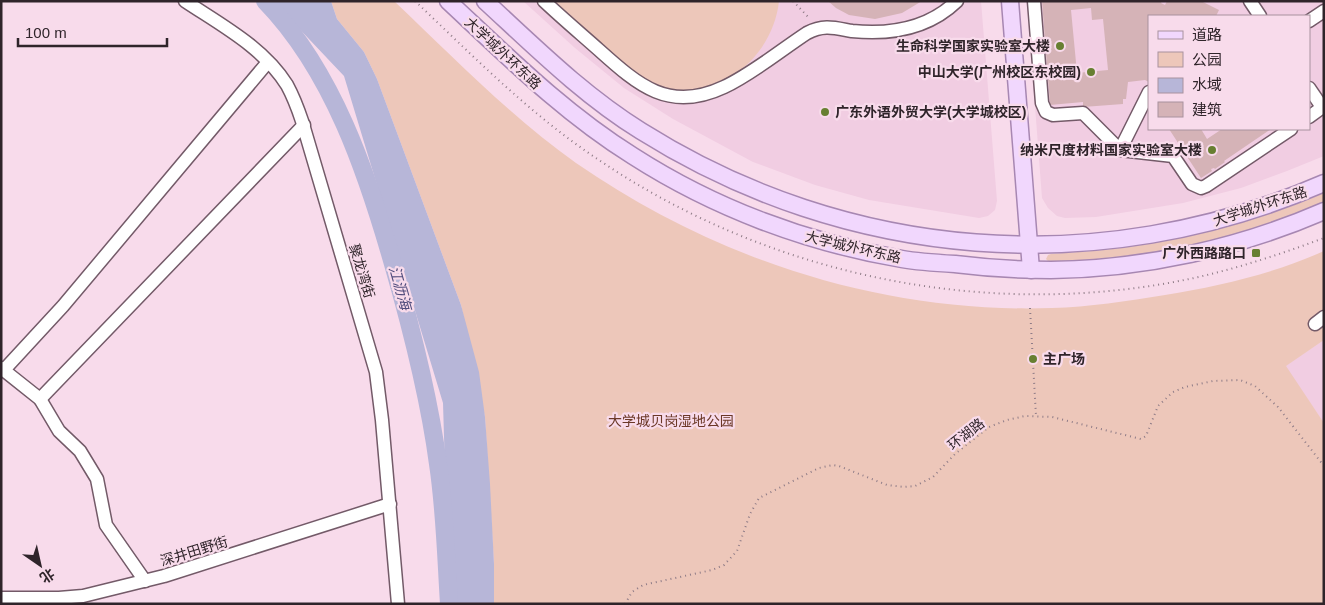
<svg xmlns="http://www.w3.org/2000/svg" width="1325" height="605" viewBox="0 0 1325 605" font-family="Helvetica,'Noto Sans SC',sans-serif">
	<rect width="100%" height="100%" fill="#f8dbeb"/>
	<g fill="#f1cde2" fill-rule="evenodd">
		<polygon points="523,1 981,1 997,201 995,210 988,216 979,218 869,200 815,185 753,162 673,119 624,88 575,48"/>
		<path d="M1027,1H1324V156L1287,171L1241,188L1183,203L1096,217L1065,218L1057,216L1048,208L1042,198ZM1149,16H1309V129H1149Z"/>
		<polygon points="1324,340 1324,423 1285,366"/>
	</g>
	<g fill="#edc7ba">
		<path d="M331,1H394C451,55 512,118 576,163C715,259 881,314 1052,308C1089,307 1127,301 1165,295C1219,286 1273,274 1324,251V340L1286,366L1324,423V604H494V564L485,417L461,305L377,79L364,52L337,19Z"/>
		<path d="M553,1H779C776,29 761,55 738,72C715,89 687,97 659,88C640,81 622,62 607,49C589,33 571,17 553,1Z"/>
		<path d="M1324,193V202C1239,241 1145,258 1052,262H1049L1046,259L1048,255L1051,254C1074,252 1098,251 1120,248C1190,239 1259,221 1324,193Z"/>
	</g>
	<polygon fill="#b7b6d8" points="273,1 331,1 337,19 364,52 377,79 461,305 479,372 485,417 490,484 494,564 494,604 449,604 443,403 344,76"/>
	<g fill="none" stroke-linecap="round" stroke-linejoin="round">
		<path stroke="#b7b6d8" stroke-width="18" d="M265,1C333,71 367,173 393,264C412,330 429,396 438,464C445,510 446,557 449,604"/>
	</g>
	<g fill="#d5b3b7" fill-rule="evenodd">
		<polygon points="828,1 922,1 902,13 875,19 849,15 836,8"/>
		<path d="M1042,1H1162L1161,3L1165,5L1167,1H1201L1219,10L1216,16H1149V82L1145,80L1128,82L1126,99H1123V104L1083,107V102L1050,105ZM1091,8L1092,20L1103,19L1108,70L1077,73L1071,10Z"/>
		<polygon points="1169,129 1201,129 1207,139 1222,129 1271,129 1224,161 1225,162 1215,169 1214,168 1211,169 1212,171 1201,178"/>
	</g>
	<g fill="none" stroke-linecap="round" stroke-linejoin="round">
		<defs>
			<g id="minor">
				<path d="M185,1C221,25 263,47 287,85C293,96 298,109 302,121L376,372L382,420L398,604"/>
				<path d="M544,1C562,18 581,34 599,50C638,85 669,113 724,87C752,74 781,50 807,33C824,24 835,28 852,31C891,35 928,29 957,1"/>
				<polyline points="1034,1 1042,103 1046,112 1053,115 1083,113 1120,150 1173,156 1192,184 1201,188 1206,186 1291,129"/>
				<polyline points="1250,1 1260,16"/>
				<polyline points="1309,21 1324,11"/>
				<polyline points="1309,88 1322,107"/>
				<polyline points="1309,117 1324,106"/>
				<polyline points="1120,150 1149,92"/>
				<polyline points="1315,324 1324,317"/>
				<polyline points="1,368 40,399 59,431 80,451 97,479 106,525 145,581"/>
				<polyline points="4,370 63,306 268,62"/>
				<polyline points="40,399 304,125"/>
				<polyline points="1,598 59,598 83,596 164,576 390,504"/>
			</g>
			<g id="major">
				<path d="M448,1C507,56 564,113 633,156C714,208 807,243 902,259C919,262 937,263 955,264C987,268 1019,270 1051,270C1144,269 1239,248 1324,211"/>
				<path d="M485,1C535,47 583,95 641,131C848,261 1099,281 1324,183"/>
				<polyline points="1010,1 1031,270"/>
			</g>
		</defs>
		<use href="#minor" stroke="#735a68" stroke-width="15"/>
		<use href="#major" stroke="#a787b2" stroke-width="19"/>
		<g stroke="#8f7c87" stroke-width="2" stroke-dasharray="1 4" stroke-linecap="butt">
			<path d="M415,1C472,55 528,112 593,156C767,276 988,322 1194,278C1239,268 1281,254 1324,238"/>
			<polyline points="793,1 810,19"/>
			<polyline points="1030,308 1036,416"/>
			<polyline points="625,604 632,592 643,585 712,570 724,565 737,551 750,514 759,498 819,468 833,465 839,466 887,485 904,487 915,486 933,477 955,454 989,427 1007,420 1025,416 1052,417 1141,439 1146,436 1158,406 1173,392 1185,387 1213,381 1240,380 1255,386 1278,407 1324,466"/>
		</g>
		<use href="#minor" stroke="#fff" stroke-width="12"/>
		<use href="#major" stroke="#f1d7fd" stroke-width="16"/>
	</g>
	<g fill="#677f31" stroke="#f8dbeb" stroke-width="2">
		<circle cx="1060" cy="46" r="5"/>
		<circle cx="1091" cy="72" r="5"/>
		<circle cx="825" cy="112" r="5"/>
		<circle cx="1212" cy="150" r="5"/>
		<rect x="1251" y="248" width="10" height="10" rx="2.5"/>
		<circle cx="1033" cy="359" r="5"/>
	</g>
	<g text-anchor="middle" stroke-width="4.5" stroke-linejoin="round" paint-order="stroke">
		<g font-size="14" font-weight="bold" fill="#2f242a" stroke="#f8dbeb" text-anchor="end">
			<text x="1050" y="51">生命科学国家实验室大楼</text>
			<text x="1081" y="77">中山大学(广州校区东校园)</text>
			<text x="835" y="117" text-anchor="start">广东外语外贸大学(大学城校区)</text>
			<text x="1202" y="155">纳米尺度材料国家实验室大楼</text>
			<text x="1246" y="258">广外西路路口</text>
			<text x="1043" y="364" text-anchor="start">主广场</text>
		</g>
		<g font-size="14" fill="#2f242a" stroke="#f8dbeb">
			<text transform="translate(503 53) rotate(43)" y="5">大学城外环东路</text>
			<text transform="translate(1260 206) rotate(-18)" y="5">大学城外环东路</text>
			<text transform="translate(853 247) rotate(13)" y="5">大学城外环东路</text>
			<text transform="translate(362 271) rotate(73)" y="5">聚龙湾街</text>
			<text transform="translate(966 434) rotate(-38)" y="5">环湖路</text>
			<text transform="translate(194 551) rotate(-17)" y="5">深井田野街</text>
		</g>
		<g font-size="14" fill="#6b3827" stroke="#f8dbeb">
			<text x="671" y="426">大学城贝岗湿地公园</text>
		</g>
		<g font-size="15" font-style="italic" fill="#504c7c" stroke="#f8dbeb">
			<text transform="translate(400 288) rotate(74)" y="5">江沥海</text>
		</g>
	</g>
	<rect width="1325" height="605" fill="none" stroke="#2f242a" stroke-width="5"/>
	<rect x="1148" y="15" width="162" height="115" fill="#f8dbeb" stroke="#a8929e"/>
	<rect x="1158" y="31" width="25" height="8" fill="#f1d7fd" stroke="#a8929e"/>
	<text x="1192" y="40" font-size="15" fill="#2f242a">道路</text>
	<rect x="1158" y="52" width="25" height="15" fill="#edc7ba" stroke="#a8929e"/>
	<text x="1192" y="65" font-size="15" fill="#2f242a">公园</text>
	<rect x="1158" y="78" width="25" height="15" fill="#b7b6d8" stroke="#a8929e"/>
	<text x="1192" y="90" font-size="15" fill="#2f242a">水域</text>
	<rect x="1158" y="102" width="25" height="15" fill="#d5b3b7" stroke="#a8929e"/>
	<text x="1192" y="115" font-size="15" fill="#2f242a">建筑</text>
	<g transform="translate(40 565) rotate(146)" stroke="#f8dbeb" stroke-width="4" paint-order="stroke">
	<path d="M0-4L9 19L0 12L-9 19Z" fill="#2f242a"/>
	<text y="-8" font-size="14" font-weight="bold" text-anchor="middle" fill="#2f242a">北</text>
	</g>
	<path d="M18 38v8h149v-8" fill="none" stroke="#2f242a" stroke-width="2.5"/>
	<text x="25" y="38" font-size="15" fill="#2f242a" stroke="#f8dbeb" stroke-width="4" paint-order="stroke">100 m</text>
</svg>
